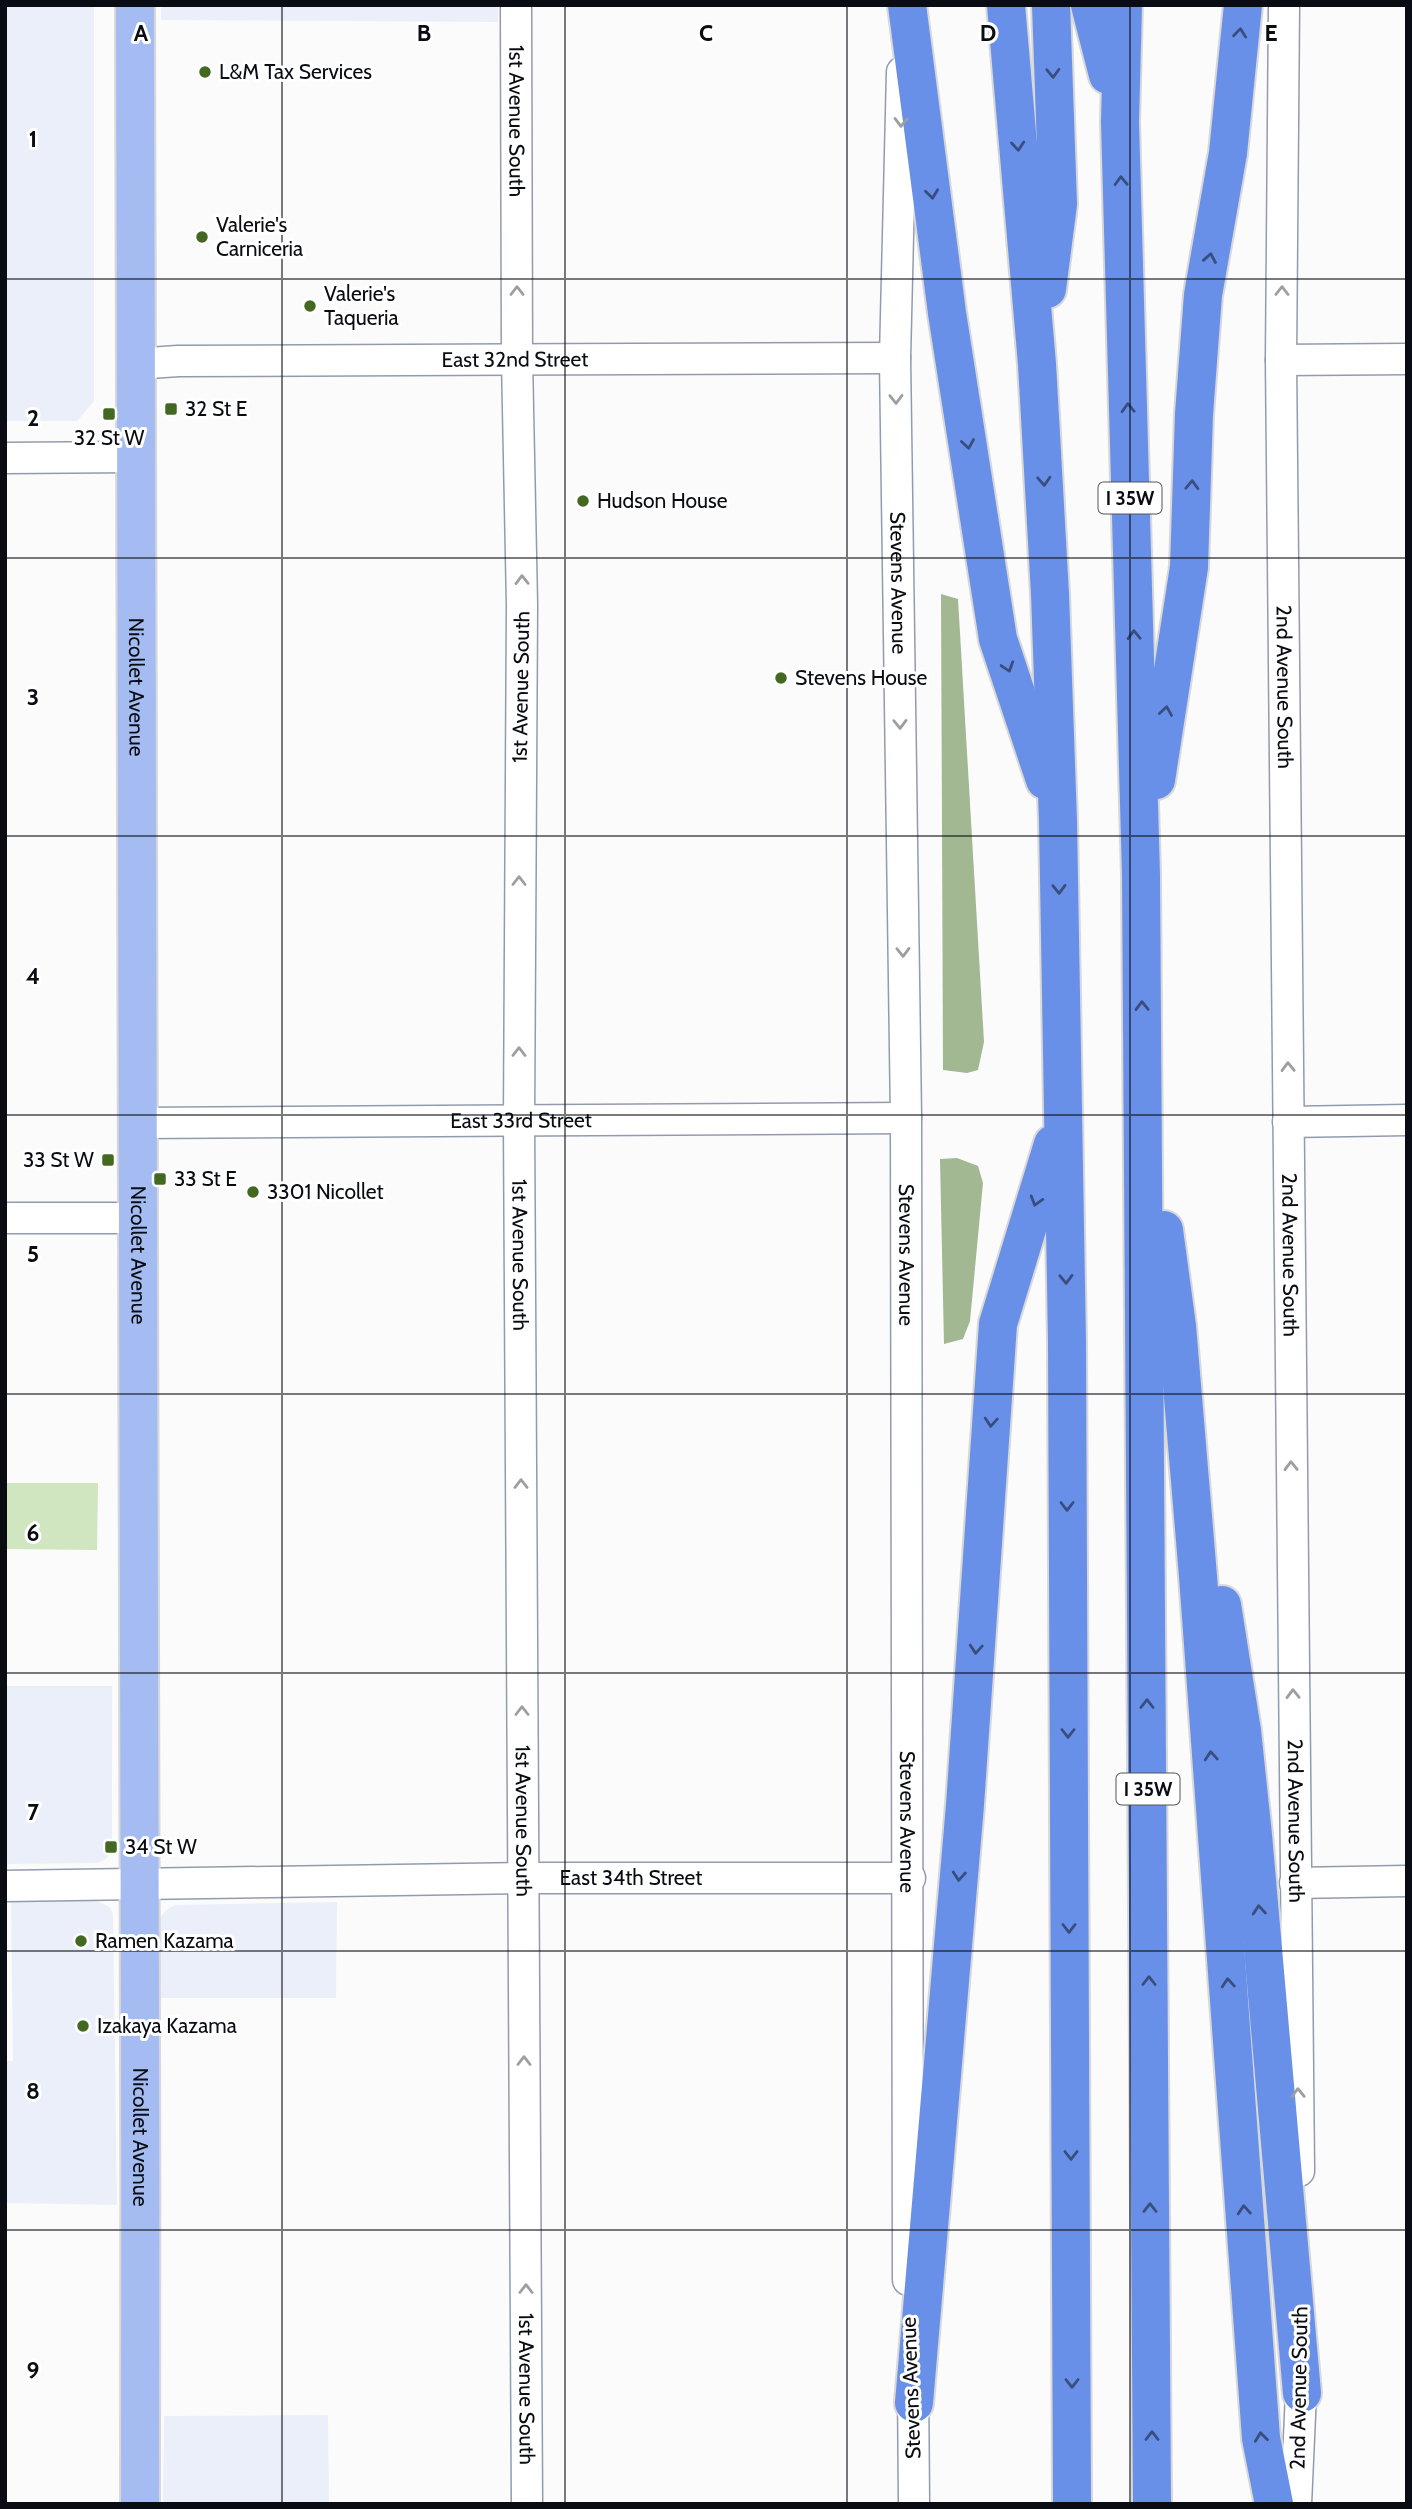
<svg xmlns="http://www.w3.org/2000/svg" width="1412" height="2509" viewBox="0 0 1412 2509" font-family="Cabin,sans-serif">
	<rect width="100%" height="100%" fill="#fbfbfb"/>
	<g fill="#eaeffa">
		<polygon points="5,5 94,5 94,401 77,421 5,421"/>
		<polygon points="161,5 498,5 498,22 161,20"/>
		<polygon points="5,1686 112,1686 112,1851 106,1859 97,1863 5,1864"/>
		<polygon points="11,1898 95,1900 110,1907 113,1914 117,2205 5,2203 5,2061 13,2061"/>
		<polygon points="337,1902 336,1998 158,1998 160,1918 166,1910 175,1905"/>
		<polygon points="328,2415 329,2504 163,2504 164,2416"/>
	</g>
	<polygon fill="#cfe6c1" points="5,1483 98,1483 97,1550 5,1549"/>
	<g fill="#a1b892">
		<polygon points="941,594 958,599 984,1042 978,1070 967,1073 943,1070"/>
		<polygon points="957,1158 978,1166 983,1183 970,1321 963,1339 944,1344 940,1159"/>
	</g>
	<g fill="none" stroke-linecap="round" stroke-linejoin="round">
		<defs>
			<g id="minor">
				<path id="s1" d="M516,5L517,359L522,605L519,1121L527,2504"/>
				<path id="s2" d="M1284,5L1281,360L1299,2171"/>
				<path id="s3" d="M902,72L895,358L906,1118L908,2280"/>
				<polyline points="1281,360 1407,359"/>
				<path id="s4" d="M135,364L178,361L895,358"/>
				<polyline points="5,458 134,457"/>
				<polyline points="1288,1122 1407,1120"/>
				<path id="s5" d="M136,1123L906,1118"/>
				<polyline points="5,1218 136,1218"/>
				<polyline points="1295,1883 1407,1881"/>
				<path id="s6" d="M5,1886L523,1878H910"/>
				<polyline points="913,2382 914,2504"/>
				<polyline points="1296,2504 1302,2371"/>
			</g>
			<g id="major">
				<path id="s7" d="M135,5C135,838 142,1671 140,2504"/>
			</g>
			<g id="highway">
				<polyline points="907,5 947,313 998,639 1045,780"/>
				<polyline points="1006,5 1037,364 1050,594 1058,821 1067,1342 1072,2504"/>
				<polyline points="1090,5 1108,75"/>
				<polyline points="1123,5 1120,122 1141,875 1152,2504"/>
				<polyline points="1047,289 1058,204 1051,5"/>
				<polyline points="1156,780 1189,567 1194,414 1203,295 1228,153 1243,5"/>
				<polyline points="1164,1230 1177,1326 1198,1576 1261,2438 1274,2504"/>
				<polyline points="1222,1605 1242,1731 1253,1835 1302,2393"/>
				<polyline points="914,2403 965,1805 998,1324 1053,1144"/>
			</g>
		</defs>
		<use href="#minor" stroke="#929bae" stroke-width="33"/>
		<use href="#major" stroke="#d8d8d9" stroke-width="42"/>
		<use href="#highway" stroke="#d8d8d9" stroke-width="42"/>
		<use href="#minor" stroke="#fff" stroke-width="30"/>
		<use href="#major" stroke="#a5bcf2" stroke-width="38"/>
		<use href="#highway" stroke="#6990e9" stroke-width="38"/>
	</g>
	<defs><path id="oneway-chevron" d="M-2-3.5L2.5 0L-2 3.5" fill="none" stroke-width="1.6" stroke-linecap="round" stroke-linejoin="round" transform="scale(1.75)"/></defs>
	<g stroke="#394e7e">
		<use href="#oneway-chevron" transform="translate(1240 33) rotate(-84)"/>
		<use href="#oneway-chevron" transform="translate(1053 73) rotate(88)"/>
		<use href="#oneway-chevron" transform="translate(1018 146) rotate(85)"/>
		<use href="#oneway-chevron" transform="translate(1121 181) rotate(-92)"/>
		<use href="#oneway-chevron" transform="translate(932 194) rotate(83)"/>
		<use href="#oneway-chevron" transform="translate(1210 258) rotate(-80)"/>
		<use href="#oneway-chevron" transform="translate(1128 408) rotate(-92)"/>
		<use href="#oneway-chevron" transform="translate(968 444) rotate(81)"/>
		<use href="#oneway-chevron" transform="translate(1044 481) rotate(87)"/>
		<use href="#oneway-chevron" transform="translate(1192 485) rotate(-88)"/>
		<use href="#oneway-chevron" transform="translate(1134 635) rotate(-92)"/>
		<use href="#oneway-chevron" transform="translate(1008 667) rotate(72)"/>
		<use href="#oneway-chevron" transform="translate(1166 711) rotate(-81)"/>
		<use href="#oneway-chevron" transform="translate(1059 889) rotate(89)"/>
		<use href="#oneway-chevron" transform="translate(1142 1006) rotate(-91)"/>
		<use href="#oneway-chevron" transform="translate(1036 1201) rotate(107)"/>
		<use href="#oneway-chevron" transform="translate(1066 1279) rotate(89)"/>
		<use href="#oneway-chevron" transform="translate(991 1422) rotate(94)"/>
		<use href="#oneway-chevron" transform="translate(1067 1506) rotate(90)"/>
		<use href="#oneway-chevron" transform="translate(976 1649) rotate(94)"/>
		<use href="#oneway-chevron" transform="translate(1147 1704) rotate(-90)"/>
		<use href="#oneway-chevron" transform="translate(1068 1733) rotate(90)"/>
		<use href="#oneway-chevron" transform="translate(1211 1756) rotate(-94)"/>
		<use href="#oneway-chevron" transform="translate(959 1876) rotate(95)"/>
		<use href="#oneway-chevron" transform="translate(1259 1910) rotate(-95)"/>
		<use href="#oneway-chevron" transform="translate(1069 1928) rotate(90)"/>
		<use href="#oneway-chevron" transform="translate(1149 1981) rotate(-90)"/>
		<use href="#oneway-chevron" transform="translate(1228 1983) rotate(-94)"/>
		<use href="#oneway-chevron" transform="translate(1071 2155) rotate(90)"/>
		<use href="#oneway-chevron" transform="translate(1150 2208) rotate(-90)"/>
		<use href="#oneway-chevron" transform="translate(1244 2210) rotate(-94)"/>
		<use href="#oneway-chevron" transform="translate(1072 2383) rotate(90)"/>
		<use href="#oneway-chevron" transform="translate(1152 2436) rotate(-90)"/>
		<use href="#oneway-chevron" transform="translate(1261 2437) rotate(-97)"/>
	</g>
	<g stroke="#9d9ea0">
		<use href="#oneway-chevron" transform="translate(901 122) rotate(91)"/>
		<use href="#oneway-chevron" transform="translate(517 291) rotate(-90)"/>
		<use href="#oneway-chevron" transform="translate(1282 291) rotate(-90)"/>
		<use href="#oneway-chevron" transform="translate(896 399) rotate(89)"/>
		<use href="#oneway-chevron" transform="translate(522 580) rotate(-91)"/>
		<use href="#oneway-chevron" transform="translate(900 724) rotate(89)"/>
		<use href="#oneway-chevron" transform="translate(519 881) rotate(-90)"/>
		<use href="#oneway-chevron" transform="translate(903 952) rotate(89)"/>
		<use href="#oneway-chevron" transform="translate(519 1052) rotate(-90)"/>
		<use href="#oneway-chevron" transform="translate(1288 1067) rotate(-91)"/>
		<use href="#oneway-chevron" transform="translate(1291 1466) rotate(-91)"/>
		<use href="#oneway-chevron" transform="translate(521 1484) rotate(-90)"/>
		<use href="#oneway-chevron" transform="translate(1293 1694) rotate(-91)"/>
		<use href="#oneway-chevron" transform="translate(522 1711) rotate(-90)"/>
		<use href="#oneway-chevron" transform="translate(524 2061) rotate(-90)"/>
		<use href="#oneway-chevron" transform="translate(1298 2093) rotate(-91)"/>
		<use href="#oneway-chevron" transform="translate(526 2289) rotate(-90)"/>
	</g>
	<path fill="none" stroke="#090c12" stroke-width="2" stroke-opacity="0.55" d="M282,5V2504M565,5V2504M847,5V2504M1130,5V2504M5,279H1407M5,558H1407M5,836H1407M5,1115H1407M5,1394H1407M5,1673H1407M5,1951H1407M5,2230H1407"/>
	<g fill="#426822" stroke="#fff" stroke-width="2.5">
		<circle cx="205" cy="72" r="7"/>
		<circle cx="202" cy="237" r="7"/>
		<circle cx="310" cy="306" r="7"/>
		<rect x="164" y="402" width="14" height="14" rx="3.5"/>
		<rect x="102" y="407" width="14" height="14" rx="3.5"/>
		<circle cx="583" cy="501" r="7"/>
		<circle cx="781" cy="678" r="7"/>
		<rect x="101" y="1153" width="14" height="14" rx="3.5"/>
		<rect x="153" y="1172" width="14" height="14" rx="3.5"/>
		<circle cx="253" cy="1192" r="7"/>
		<rect x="104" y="1840" width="14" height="14" rx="3.5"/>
		<circle cx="81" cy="1941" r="7"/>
		<circle cx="83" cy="2026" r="7"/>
	</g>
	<g text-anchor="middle" stroke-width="6" stroke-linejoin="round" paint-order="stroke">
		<g fill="#fff" stroke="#535559" stroke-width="2">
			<rect x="1098.5" y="482.5" width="63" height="31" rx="5"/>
			<rect x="1116.5" y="1773.5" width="63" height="31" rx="5"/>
		</g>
		<g font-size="19" font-weight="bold" fill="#090c12">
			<text x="1130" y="505">I 35W</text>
			<text x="1148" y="1796">I 35W</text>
		</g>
		<g font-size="21" fill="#090c12" stroke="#fff" text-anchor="start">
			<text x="219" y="79">L&amp;M Tax Services</text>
			<text x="216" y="232">Valerie's<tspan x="216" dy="24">Carniceria</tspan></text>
			<text x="324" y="301">Valerie's<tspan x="324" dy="24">Taqueria</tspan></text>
			<text x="185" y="416">32 St E</text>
			<text x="109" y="445" text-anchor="middle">32 St W</text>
			<text x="597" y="508">Hudson House</text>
			<text x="795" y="685">Stevens House</text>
			<text x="94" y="1167" text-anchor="end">33 St W</text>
			<text x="174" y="1186">33 St E</text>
			<text x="267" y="1199">3301 Nicollet</text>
			<text x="125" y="1854">34 St W</text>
			<text x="95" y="1948">Ramen Kazama</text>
			<text x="97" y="2033">Izakaya Kazama</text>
		</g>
		<g font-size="21" fill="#090c12" stroke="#fff">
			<text dy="7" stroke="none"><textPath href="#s1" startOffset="116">1st Avenue South</textPath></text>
			<text dy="7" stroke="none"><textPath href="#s4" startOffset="380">East 32nd Street</textPath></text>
			<text dy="7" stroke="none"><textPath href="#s3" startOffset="511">Stevens Avenue</textPath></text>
			<text transform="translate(521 687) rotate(-89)" y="7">1st Avenue South</text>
			<text dy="7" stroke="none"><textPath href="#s7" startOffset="682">Nicollet Avenue</textPath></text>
			<text dy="7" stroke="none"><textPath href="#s2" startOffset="682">2nd Avenue South</textPath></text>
			<text dy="7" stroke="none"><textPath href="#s5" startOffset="385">East 33rd Street</textPath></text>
			<text dy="7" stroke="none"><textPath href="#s1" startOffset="1250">1st Avenue South</textPath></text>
			<text dy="7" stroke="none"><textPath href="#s3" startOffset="1183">Stevens Avenue</textPath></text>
			<text dy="7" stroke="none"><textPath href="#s7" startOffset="1250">Nicollet Avenue</textPath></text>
			<text dy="7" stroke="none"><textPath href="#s2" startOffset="1250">2nd Avenue South</textPath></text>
			<text dy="7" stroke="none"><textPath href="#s1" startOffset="1816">1st Avenue South</textPath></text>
			<text dy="7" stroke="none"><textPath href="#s3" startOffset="1750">Stevens Avenue</textPath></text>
			<text dy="7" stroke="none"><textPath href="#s2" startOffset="1816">2nd Avenue South</textPath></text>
			<text dy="7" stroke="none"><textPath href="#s6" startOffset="626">East 34th Street</textPath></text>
			<text dy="7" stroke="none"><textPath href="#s7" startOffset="2132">Nicollet Avenue</textPath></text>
			<text dy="7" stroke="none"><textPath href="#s1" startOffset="2384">1st Avenue South</textPath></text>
			<text transform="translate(911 2388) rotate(-92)" y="7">Stevens Avenue</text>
			<text transform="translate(1299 2388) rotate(-89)" y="7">2nd Avenue South</text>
		</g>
	</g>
	<g font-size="23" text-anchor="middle" font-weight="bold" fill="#090c12" stroke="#fff" stroke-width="6" stroke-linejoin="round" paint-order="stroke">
		<text x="141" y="41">A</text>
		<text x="424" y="41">B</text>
		<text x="706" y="41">C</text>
		<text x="988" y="41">D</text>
		<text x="1271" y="41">E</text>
		<text x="33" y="147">1</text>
		<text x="33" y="426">2</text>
		<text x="33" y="705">3</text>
		<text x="33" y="984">4</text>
		<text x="33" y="1262">5</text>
		<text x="33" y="1541">6</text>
		<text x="33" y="1820">7</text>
		<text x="33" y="2099">8</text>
		<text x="33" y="2378">9</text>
	</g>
	<rect width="1412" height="2509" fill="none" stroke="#090c12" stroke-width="14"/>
</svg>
